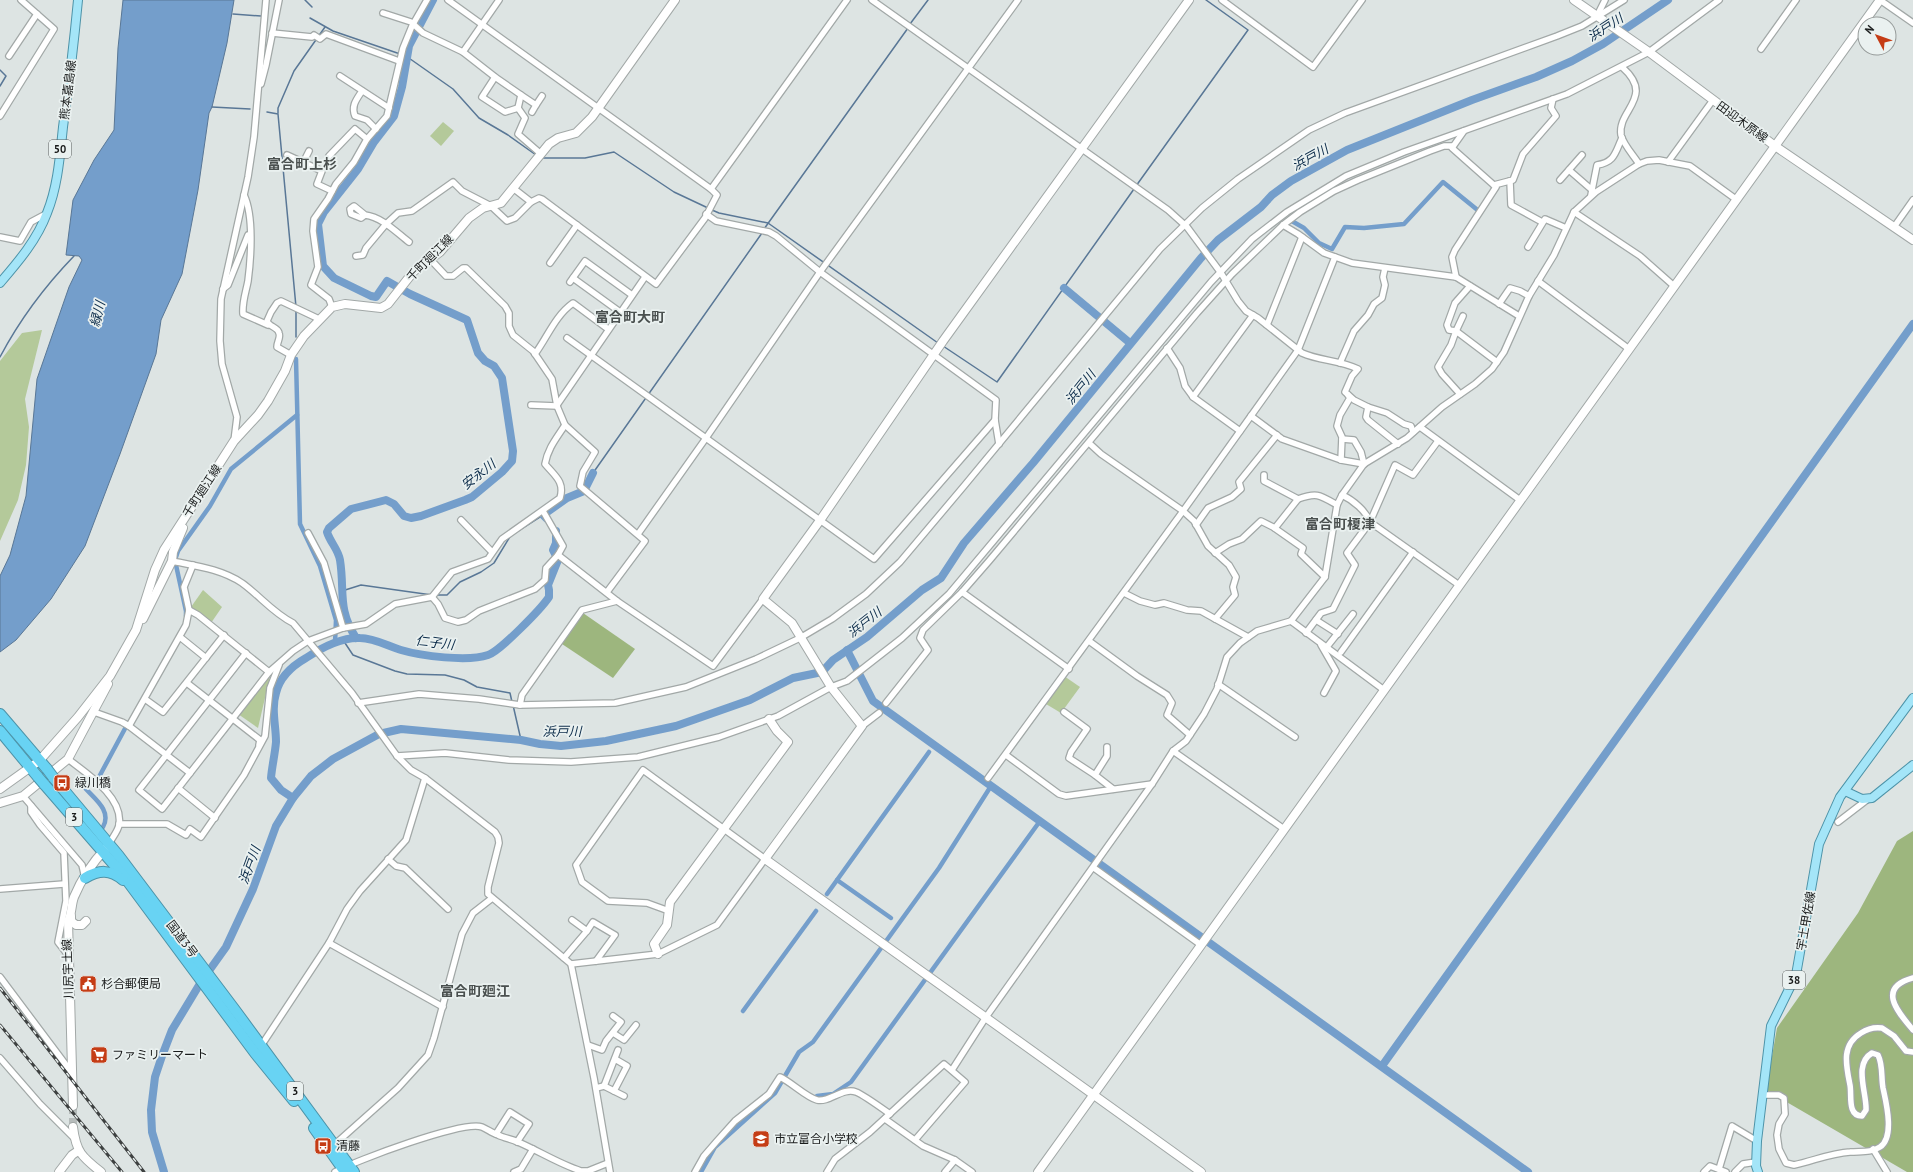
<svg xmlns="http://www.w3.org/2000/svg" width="1913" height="1172" viewBox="0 0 1913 1172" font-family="'PT Sans','Noto Sans JP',sans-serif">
	<rect width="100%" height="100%" fill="#dde4e3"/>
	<g fill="#b4c99a">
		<polygon points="443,122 454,131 441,146 430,136"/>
		<polygon points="42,330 25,399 29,427 26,465 18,500 0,541 0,361 22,333"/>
		<polygon points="203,590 222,607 211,623 191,607"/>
		<polygon points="271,672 258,728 238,714"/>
		<polygon points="1064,676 1080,687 1061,713 1046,704"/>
	</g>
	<g fill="#9db67e">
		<polygon points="583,613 635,649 613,678 562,644"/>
		<polygon points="1913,831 1913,1172 1907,1172 1766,1090 1777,1028 1858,913 1897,841"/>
	</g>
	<polygon fill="#749ecb" stroke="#597796" points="123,0 234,0 227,43 212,107 209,113 198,190 182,274 161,320 156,354 120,454 85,546 51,599 16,640 0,652 0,576 10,555 26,496 37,379 69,287 82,260 79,256 66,255 73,200 94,160 114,130 118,48"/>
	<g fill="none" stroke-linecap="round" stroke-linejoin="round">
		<g stroke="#597796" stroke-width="1.5">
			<polyline points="305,0 312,7"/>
			<polyline points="233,14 261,16"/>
			<polyline points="310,18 333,31 406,56 453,89 479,118 508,135 536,155"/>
			<polyline points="910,24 928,0"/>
			<polyline points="0,70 6,76 0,86"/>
			<polyline points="212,107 250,109"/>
			<polyline points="267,112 278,114 296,307"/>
			<polyline points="278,113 278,108 294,71 325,27"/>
			<polyline points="541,158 585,158 614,152 674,192 708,208"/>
			<polyline points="1136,186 1248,30 1206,0"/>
			<polyline points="712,210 719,213 768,223 938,343"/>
			<polyline points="764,229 908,28"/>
			<polyline points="296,311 296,337"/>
			<polyline points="943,346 997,382 1134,189"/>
			<path d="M0,357C19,321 46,285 74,256"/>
			<polyline points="593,473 762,233"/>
			<polyline points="518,531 543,515"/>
			<polyline points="342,591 361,585 432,595"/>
			<polyline points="436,595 447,595 460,582 481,572 494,563 511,535"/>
			<polyline points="343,640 353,655 395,671 407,674 445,675 464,680 477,687 510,693 512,702"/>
			<polyline points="513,705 521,740"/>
		</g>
		<g stroke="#749ecb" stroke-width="4.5">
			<polyline points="1290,220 1304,228 1319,243 1332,249 1345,227 1364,228 1404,224 1443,182 1480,212"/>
			<polyline points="296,359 300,524 320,566 336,620 335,643"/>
			<polyline points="176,557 178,551 210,506 231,469 297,415"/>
			<polyline points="176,565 186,611 186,616"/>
			<polyline points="99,777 128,723"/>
			<path d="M90,784L85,788C95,799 112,811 103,827"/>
			<polyline points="837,880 891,918"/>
			<polyline points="827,894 929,752"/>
			<polyline points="743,1011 816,911"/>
			<polyline points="817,1096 833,1094 851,1082 1040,821"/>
			<polyline points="701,1172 715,1147 775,1093 799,1052 813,1042 939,868 991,786"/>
		</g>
		<g stroke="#749ecb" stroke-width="8">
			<polyline points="1064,288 1130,343"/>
			<polyline points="547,519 543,515 567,498 584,491 593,473"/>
			<path d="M356,638C337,608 345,592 340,560C338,549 330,542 327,532L329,528L351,509L386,500L394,504L404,516L411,518L421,516L465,500L472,497L502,472L512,461L513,451L502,378L494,366L485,361L478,353L467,320L410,294L387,281L376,297L371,296L334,278L323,266L318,224L324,212L358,169L374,142L394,116L402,87L409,46L433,0"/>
			<polyline points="847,650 873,701 1528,1172"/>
			<path d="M293,798L281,790L271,778C272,766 275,754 276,742C276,725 271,709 276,693C280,676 292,666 306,658C321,648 342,637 360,638C374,638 388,646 401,650C421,656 468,662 488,655C500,651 541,609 549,597V590L548,585L558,560L553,550L556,543V531"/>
			<polyline points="1382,1066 1913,324"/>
			<polyline points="164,1172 152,1132 151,1110 155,1077 162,1056 172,1030 201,982 226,947 253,889 276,826 293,798 311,776 333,759 379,734 401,729 521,740 540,744 561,746 606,741 676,726 750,700 793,678 822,672 833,660 867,637 922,590 941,578 964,543 1033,463 1201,258 1218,240 1261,207 1272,195 1291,181 1347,150 1472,100 1536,77 1572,61 1603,44 1668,0"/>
		</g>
		<polyline stroke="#b6bcbb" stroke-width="8" stroke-dasharray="8 4" stroke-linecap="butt" points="73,1106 73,1127"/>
		<defs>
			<g id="street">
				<polyline points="448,0 711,189 717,195 705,218 656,284 542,199 539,198 531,202 513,188"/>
				<path d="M872,0L1168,210L1187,227L1221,273L1238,301L1246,311L1258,318L1302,353C1320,361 1340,360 1358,369L1352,376L1345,392L1354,400L1368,407L1366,417L1368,420L1398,444"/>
				<polyline points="1222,0 1313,67 1362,0"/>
				<polyline points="1880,0 1913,23"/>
				<polyline points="383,13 411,22 423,33 463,52 495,77 521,95 518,108 525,118 518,134 541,154"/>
				<polyline points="1597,16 1605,0"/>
				<polyline points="272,33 312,37 314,35 320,39 326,34 399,61"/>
				<polyline points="1761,49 1796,0"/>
				<polyline points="463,52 499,0"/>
				<polyline points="9,56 37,14"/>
				<path d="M1622,67C1656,97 1617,110 1621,135C1623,144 1634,156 1639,164"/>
				<polyline points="340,76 389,108"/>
				<polyline points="495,77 482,97 505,112 518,108"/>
				<polyline points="261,84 266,65 279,0"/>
				<path d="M362,91C356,100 351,106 355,116L367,120L376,129"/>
				<polyline points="521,95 536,105 532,112"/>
				<polyline points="536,105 542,96"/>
				<polyline points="0,116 54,29 21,0"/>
				<polyline points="287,155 322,171 317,184 332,191"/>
				<polyline points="329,156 355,129 367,139"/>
				<polyline points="1668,162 1713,100"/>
				<polyline points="303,163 309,151"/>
				<polyline points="1569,170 1592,190"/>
				<polyline points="1560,180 1582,155"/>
				<polyline points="1510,181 1511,205 1542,222"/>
				<polyline points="1494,185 1513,180 1523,154 1556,116 1551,108 1553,99"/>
				<polyline points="711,189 847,0"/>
				<path d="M244,195C254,216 251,258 248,281C246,292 242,302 243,314L268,325"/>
				<path d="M1591,195L1597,165C1615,162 1615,153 1622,138"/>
				<polyline points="1574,212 1640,256 1674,286"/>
				<polyline points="706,214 716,221 769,232 776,236 820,272 996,400 995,420 999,444"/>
				<path d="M365,215L354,206L350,209L351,214L361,218L365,215C382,217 396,232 409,242"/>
				<polyline points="1283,225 1298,234 1324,253 1352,263 1456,277 1519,316"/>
				<polyline points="1894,227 1913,200"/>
				<polyline points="0,237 20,241 31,222 46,214"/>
				<polyline points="1528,247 1545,219 1566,228"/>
				<polyline points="356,256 363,255 366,248 386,224 398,213 412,211 453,182 462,191 491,206 507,221 515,218 531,202"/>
				<polyline points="431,260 446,276 453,276 463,268 466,268 505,306 509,313 509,326 513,335 533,351 552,379 557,406 565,425 595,452 583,472 580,486 645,541 607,592"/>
				<polyline points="550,263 577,225"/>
				<polyline points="1456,277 1452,257 1455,250 1496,187 1452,148 1464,131"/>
				<polyline points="573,278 620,312"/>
				<polyline points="1538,281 1629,349"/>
				<polyline points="570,282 585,261 632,295"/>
				<polyline points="223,289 228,285 248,235"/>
				<polyline points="1499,304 1510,288 1520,291 1529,296"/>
				<polyline points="332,307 329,299 311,285 318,267 313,231 314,219 328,199 336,184 354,162 367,139 387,116 403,48 412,26 427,0"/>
				<polyline points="1463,316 1456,331 1449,330 1447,325 1455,303 1470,286"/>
				<polyline points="1267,325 1302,237"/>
				<polyline points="567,338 874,559 995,420"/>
				<polyline points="1167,348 1180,368 1185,386 1193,397 1253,315"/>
				<path d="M535,354C548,336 555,316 573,303L608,329"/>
				<path d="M291,355L277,347C277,342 281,337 279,333C278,327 269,327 267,321L271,312L277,303L281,301L319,319"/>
				<polyline points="1340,363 1354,331 1368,315 1374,304 1382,298 1385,285 1383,277 1385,268"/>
				<polyline points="1460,394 1442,374 1438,367 1451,345 1456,331 1497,362"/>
				<polyline points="1193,397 1240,431"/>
				<polyline points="531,405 557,406"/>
				<polyline points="557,405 645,277"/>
				<polyline points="1368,407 1387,413 1404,424 1411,426 1413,432"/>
				<polyline points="1251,416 1282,439 1341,460 1364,464"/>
				<polyline points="1420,427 1520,500"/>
				<polyline points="1342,439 1354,440 1361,452 1364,464"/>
				<polyline points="234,441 237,417 222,364 220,341 221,299 248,177 254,137 266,0"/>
				<polyline points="1089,443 1101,454 1183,511 1194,521 1208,546 1229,565 1236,577 1233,587 1235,595 1215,619"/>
				<polyline points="1341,460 1342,437 1337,426 1340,415 1350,398 1348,395"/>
				<path d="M1264,475V481L1298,499C1317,492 1320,495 1337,505"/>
				<path d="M1342,495C1353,500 1366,511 1370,522L1459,585"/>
				<polyline points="461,520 492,552"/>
				<polyline points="1196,525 1208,508 1232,497 1241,489 1239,482 1277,435"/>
				<polyline points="1275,528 1298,499"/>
				<polyline points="308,533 324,563 343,628"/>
				<polyline points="638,534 706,438 820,272 1018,0"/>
				<polyline points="1215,553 1229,544 1242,539 1261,521 1273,527 1303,548 1301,554 1325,577"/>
				<polyline points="558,555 617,601 713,666 763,599"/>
				<path d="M172,561C196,566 221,569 242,583C260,596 273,613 293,623L352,693L397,756L411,770L425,778L495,832L498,837L499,843L488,887V894L571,964L594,1078L610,1172"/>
				<polyline points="962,592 1069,669"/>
				<polyline points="1124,593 1140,601 1155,605 1164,603 1187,610 1201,611 1248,637"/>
				<polyline points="432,597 438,604 445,618 458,622 466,620 479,611 535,589 545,580 546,568 558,555 563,546 543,511"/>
				<polyline points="189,610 198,615 269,672"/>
				<polyline points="1316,620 1338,634"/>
				<polyline points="1291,621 1384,690"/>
				<polyline points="1306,633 1321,613 1333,609 1355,565 1347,553 1370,522 1395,465 1413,475 1438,441"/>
				<polyline points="180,637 206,658"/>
				<polyline points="1089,641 1137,676 1167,695 1172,703 1167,715 1190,735"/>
				<polyline points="1321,645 1336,671 1324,693"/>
				<polyline points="1326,648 1353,614"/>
				<polyline points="1341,652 1413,552"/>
				<path d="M246,653L139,790L162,809L269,672L293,651L308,641L343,628L366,624L395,604L432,597L452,572L488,559L502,539L560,498C565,482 555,476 545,464C548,448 556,439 565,425"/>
				<polyline points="187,683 260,740 259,745"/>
				<polyline points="1218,684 1295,737"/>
				<polyline points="145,699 163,712 224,635"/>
				<polyline points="358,703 419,694 479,699 520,705 615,703 686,687 756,659 800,638 832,619 866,594 900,562 964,486 1160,249 1202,208 1238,179 1309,130 1345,113 1557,36 1582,26 1624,0"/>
				<polyline points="886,703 928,650 920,638 923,630 962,592 989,561 1197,313 1232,274 1283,225 1300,212 1334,191 1358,180 1430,151 1444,146 1453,146"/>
				<polyline points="520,705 522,695 582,610 617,601"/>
				<polyline points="94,712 122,722 129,726 190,773"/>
				<polyline points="1064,712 1087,729 1071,752 1069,758 1095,775"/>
				<polyline points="129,726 186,625 189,610 184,587 193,565"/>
				<polyline points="862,726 879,713"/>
				<polyline points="1107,747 1107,756 1095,775 1113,789"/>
				<polyline points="1173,751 1284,829"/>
				<polyline points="1006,755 1059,794 1066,796 1152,784"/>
				<polyline points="397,756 445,753 509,760 571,762 638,757 719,737 778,716 831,687 847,681 902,638 949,594 1211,282 1252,239 1287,212 1346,176 1404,152 1567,94 1649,52 1719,0"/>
				<path d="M68,759C86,773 124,797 119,825C118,831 112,838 109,844"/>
				<polyline points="988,778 1183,511 1298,350 1335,257"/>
				<polyline points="178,788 215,818"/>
				<polyline points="23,796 82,865 85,878"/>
				<polyline points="31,806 31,812 40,825 64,853 66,901 58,942 68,955"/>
				<polyline points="1838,822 1868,799"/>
				<polyline points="119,824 167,824 186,835 190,829 201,837 244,775 265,736 270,688 279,665"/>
				<polyline points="388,859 396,866 405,868 448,909"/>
				<polyline points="1094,868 1201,945"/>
				<polyline points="0,889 64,884"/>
				<polyline points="572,920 587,931 593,922 615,935 596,961"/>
				<polyline points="329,943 443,1007"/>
				<polyline points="564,958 587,931"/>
				<polyline points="571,964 658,954 717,925 765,859 643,770 576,865 582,882 608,901 647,903 669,911"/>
				<polyline points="0,977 72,1073"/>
				<path d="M1913,978C1876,988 1898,1012 1913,1030"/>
				<polyline points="613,1033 624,1040 636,1025"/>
				<polyline points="588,1045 602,1050 606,1041 621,1022 613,1016"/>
				<polyline points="261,1046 329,943 347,909 360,891 406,840 425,778"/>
				<polyline points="0,1058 40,1104 74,1138"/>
				<polyline points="952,1070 986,1017 1152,784 1173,751 1186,741 1204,714 1217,689 1227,657 1240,643 1257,631 1291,621 1325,577 1337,505 1342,495 1364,464 1407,438 1442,407 1475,384 1492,369 1504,352 1529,296 1554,255 1574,212 1596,192 1639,164 1647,161 1659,160 1690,166 1737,200"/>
				<polyline points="604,1086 618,1050"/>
				<polyline points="596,1088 604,1086 624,1096"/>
				<polyline points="614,1091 627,1066 615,1059"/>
				<path d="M1762,1095H1779L1784,1098L1785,1114L1779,1124L1777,1135L1779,1149L1786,1163L1794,1165C1813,1161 1831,1153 1850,1152C1861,1151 1871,1153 1880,1147C1895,1137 1886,1102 1883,1088C1881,1077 1883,1065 1878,1055L1872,1053C1853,1064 1867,1093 1866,1110L1862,1116C1847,1116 1852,1095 1850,1085C1846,1065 1841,1045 1861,1033C1867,1029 1875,1027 1882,1028L1894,1036L1906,1051L1913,1052"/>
				<polyline points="885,1119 923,1146 955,1160 972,1172"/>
				<polyline points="496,1134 510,1112 529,1124 517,1142"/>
				<polyline points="334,1145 398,1088 428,1055 434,1038 462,934 473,913 491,899"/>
				<polyline points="1873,1149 1887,1172"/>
				<polyline points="1719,1169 1732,1126 1757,1141"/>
				<path d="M335,1172C354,1161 464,1120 482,1127C487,1129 492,1133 498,1135C504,1138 511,1139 518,1142C539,1151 559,1164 581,1171H588L608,1163"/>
				<polyline points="514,1172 521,1169 533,1149"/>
				<path d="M695,1172L704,1156L717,1141L735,1121L769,1094L780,1077C791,1082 806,1097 817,1100C829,1103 843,1087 856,1092C862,1094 883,1109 890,1114"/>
				<polyline points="827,1172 835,1159 870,1132 944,1064 965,1082 915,1140"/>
				<polyline points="945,1172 955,1160"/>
				<polyline points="1704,1172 1710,1166 1726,1172"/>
				<polyline points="1735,1172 1743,1164 1756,1162"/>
			</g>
			<g id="secondary">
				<polyline points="1189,0 943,341 821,519 763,599 792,623 831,687 862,726 765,859 1201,1172"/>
				<polyline points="1574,0 1649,52 1775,146 1913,240"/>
				<polyline points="143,619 172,561 173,552 183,528"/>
				<polyline points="0,789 39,761 78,717 110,676 136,630 155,570 164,550 234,441 258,415 268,401 285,371 291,355 304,336 332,307 345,304 381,308 388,304 414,271 440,252 469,218 483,208 501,203 549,144 558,138 576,133 592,117 675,0"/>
				<polyline points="0,803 23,796 68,759 108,684"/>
				<polyline points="71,916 71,921 76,925 82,925 86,921"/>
				<polyline points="658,954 654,944 667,925 670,902 788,742 777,731 769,719"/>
				<path d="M73,1106L68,921C72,914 71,905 74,897C81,880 94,861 106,848"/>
				<path d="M73,1127C76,1152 82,1157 101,1172"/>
				<polyline points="59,1172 72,1155 78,1151"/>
				<polyline points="1038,1172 1880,0"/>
			</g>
			<g id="primary">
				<path d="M0,283C18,262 37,240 47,213C58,186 60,155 63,127C69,84 74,42 78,0"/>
				<polyline points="1845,791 1862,799 1872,798 1913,765"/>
				<polyline points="1758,1172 1756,1166 1757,1141 1771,1026 1796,975 1819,844 1840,797 1913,698"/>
			</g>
			<g id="highway">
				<polyline points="0,714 47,769"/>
				<polyline points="0,731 38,777"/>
				<polyline points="53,777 119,856 235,1010 354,1172"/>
				<polyline points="44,784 123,875 255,1053 294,1101"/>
				<path d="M85,878C99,870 110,869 123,880"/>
				<polyline points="314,1128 345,1172"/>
			</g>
		</defs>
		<use href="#street" stroke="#a2a8a7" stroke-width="8"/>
		<use href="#secondary" stroke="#a2a8a7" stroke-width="10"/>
		<use href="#primary" stroke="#4d93a8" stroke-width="10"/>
		<use href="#highway" stroke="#4d93a8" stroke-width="12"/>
		<use href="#street" stroke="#fff" stroke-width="5.5"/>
		<use href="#secondary" stroke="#fff" stroke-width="8"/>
		<use href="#primary" stroke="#a4e5f8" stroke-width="8"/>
		<use href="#highway" stroke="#68d3f3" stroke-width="10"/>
		<defs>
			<g id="rail">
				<polyline points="0,988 144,1172"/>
				<polyline points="0,1025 122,1172"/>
			</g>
		</defs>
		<use href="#rail" stroke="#3e4141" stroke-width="3"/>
		<use href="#rail" stroke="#eaf1f0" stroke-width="1.5" stroke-dasharray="4.5" stroke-linecap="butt"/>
		<defs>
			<g id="highway-bridge">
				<polyline points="47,769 53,777"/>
				<polyline points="38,777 44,784"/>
			</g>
		</defs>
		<use href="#highway-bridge" stroke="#4d93a8" stroke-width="12" stroke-linecap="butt"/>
		<use href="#highway-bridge" stroke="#68d3f3" stroke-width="10"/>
	</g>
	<defs>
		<symbol id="bus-square" viewBox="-11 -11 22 22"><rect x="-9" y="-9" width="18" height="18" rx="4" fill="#c53c15" stroke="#eaf1f0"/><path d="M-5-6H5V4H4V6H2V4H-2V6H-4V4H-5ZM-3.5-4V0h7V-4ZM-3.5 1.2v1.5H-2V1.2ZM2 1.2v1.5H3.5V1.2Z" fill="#fff"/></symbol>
		<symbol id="civic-square" viewBox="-11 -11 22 22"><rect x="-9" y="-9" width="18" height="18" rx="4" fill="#c53c15" stroke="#eaf1f0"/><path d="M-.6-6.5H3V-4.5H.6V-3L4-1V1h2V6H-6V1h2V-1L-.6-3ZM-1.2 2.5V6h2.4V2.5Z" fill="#fff"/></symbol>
		<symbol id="supermarket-square" viewBox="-11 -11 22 22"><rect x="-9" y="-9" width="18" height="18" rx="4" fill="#c53c15" stroke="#eaf1f0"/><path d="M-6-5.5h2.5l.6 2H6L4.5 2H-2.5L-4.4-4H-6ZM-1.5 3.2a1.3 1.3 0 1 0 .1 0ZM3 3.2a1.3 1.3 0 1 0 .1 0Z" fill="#fff"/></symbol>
		<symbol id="school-square" viewBox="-11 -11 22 22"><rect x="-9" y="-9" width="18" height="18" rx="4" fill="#c53c15" stroke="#eaf1f0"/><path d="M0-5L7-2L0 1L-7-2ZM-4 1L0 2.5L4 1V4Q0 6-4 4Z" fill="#fff"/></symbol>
	</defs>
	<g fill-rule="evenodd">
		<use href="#bus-square" x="52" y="773" width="20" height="20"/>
		<use href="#civic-square" x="78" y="974" width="20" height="20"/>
		<use href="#supermarket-square" x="89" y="1045" width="20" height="20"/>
		<use href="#school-square" x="751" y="1129" width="20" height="20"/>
		<use href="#bus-square" x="313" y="1136" width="20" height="20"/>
	</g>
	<g text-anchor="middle" stroke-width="3.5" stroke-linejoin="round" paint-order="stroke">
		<g fill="#eaf1f0" stroke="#585c5c" stroke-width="1">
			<rect x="49" y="140" width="22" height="18" rx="3"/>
			<rect x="66" y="808" width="16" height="18" rx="3"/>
			<rect x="1783" y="971" width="22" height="18" rx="3"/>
			<rect x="287" y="1082" width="16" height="18" rx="3"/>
		</g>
		<g font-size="11" font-weight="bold" fill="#1a1c1c">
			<text x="60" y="153">50</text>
			<text x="74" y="821">3</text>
			<text x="1794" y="984">38</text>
			<text x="295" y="1095">3</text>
		</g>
		<g font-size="12" fill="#1a1c1c" stroke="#eaf1f0">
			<text transform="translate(68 90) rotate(-83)" y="4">熊本嘉島線</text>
			<text transform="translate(1742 122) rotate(36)" y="4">田迎木原線</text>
			<text transform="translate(430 258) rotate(-45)" y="4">千町廻江線</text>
			<text transform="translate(202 491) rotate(-57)" y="4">千町廻江線</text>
			<text transform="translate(1806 921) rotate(-80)" y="4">宇土甲佐線</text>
			<text transform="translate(182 939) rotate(53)" y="4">国道3号</text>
			<text transform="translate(68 969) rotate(-92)" y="4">川尻宇土線</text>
		</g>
		<g font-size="12" fill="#1a1c1c" stroke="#eaf1f0" text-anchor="start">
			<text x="75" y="787">緑川橋</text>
			<text x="101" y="988">杉合郵便局</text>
			<text x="112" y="1059">ファミリーマート</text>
			<text x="774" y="1143">市立富合小学校</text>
			<text x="336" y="1150">清藤</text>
		</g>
		<g font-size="13" font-style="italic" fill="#0b2b49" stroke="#eaf1f0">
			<text transform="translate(1605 27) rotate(-33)" y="5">浜戸川</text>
			<text transform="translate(1310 157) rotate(-29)" y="5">浜戸川</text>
			<text transform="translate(97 314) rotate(-76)" y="5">緑川</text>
			<text transform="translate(1080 387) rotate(-51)" y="5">浜戸川</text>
			<text transform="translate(478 474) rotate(-38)" y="5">安永川</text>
			<text transform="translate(864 622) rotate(-38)" y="5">浜戸川</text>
			<text transform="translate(435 642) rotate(7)" y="5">仁子川</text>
			<text x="562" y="736">浜戸川</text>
			<text transform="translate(249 865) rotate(-70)" y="5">浜戸川</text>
		</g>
		<g font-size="14" font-weight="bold" fill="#4a504f" stroke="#eaf1f0">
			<text x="302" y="169">富合町上杉</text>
			<text x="630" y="322">富合町大町</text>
			<text x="1340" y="529">富合町榎津</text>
			<text x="475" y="996">富合町廻江</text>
		</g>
	</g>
	<g transform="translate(1877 36) rotate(311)"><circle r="19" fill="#eaf1f0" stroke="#979c9b"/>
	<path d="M0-3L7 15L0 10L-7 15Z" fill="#c53c15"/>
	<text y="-6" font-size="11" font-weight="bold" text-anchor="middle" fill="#1a1c1c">N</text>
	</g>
</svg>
